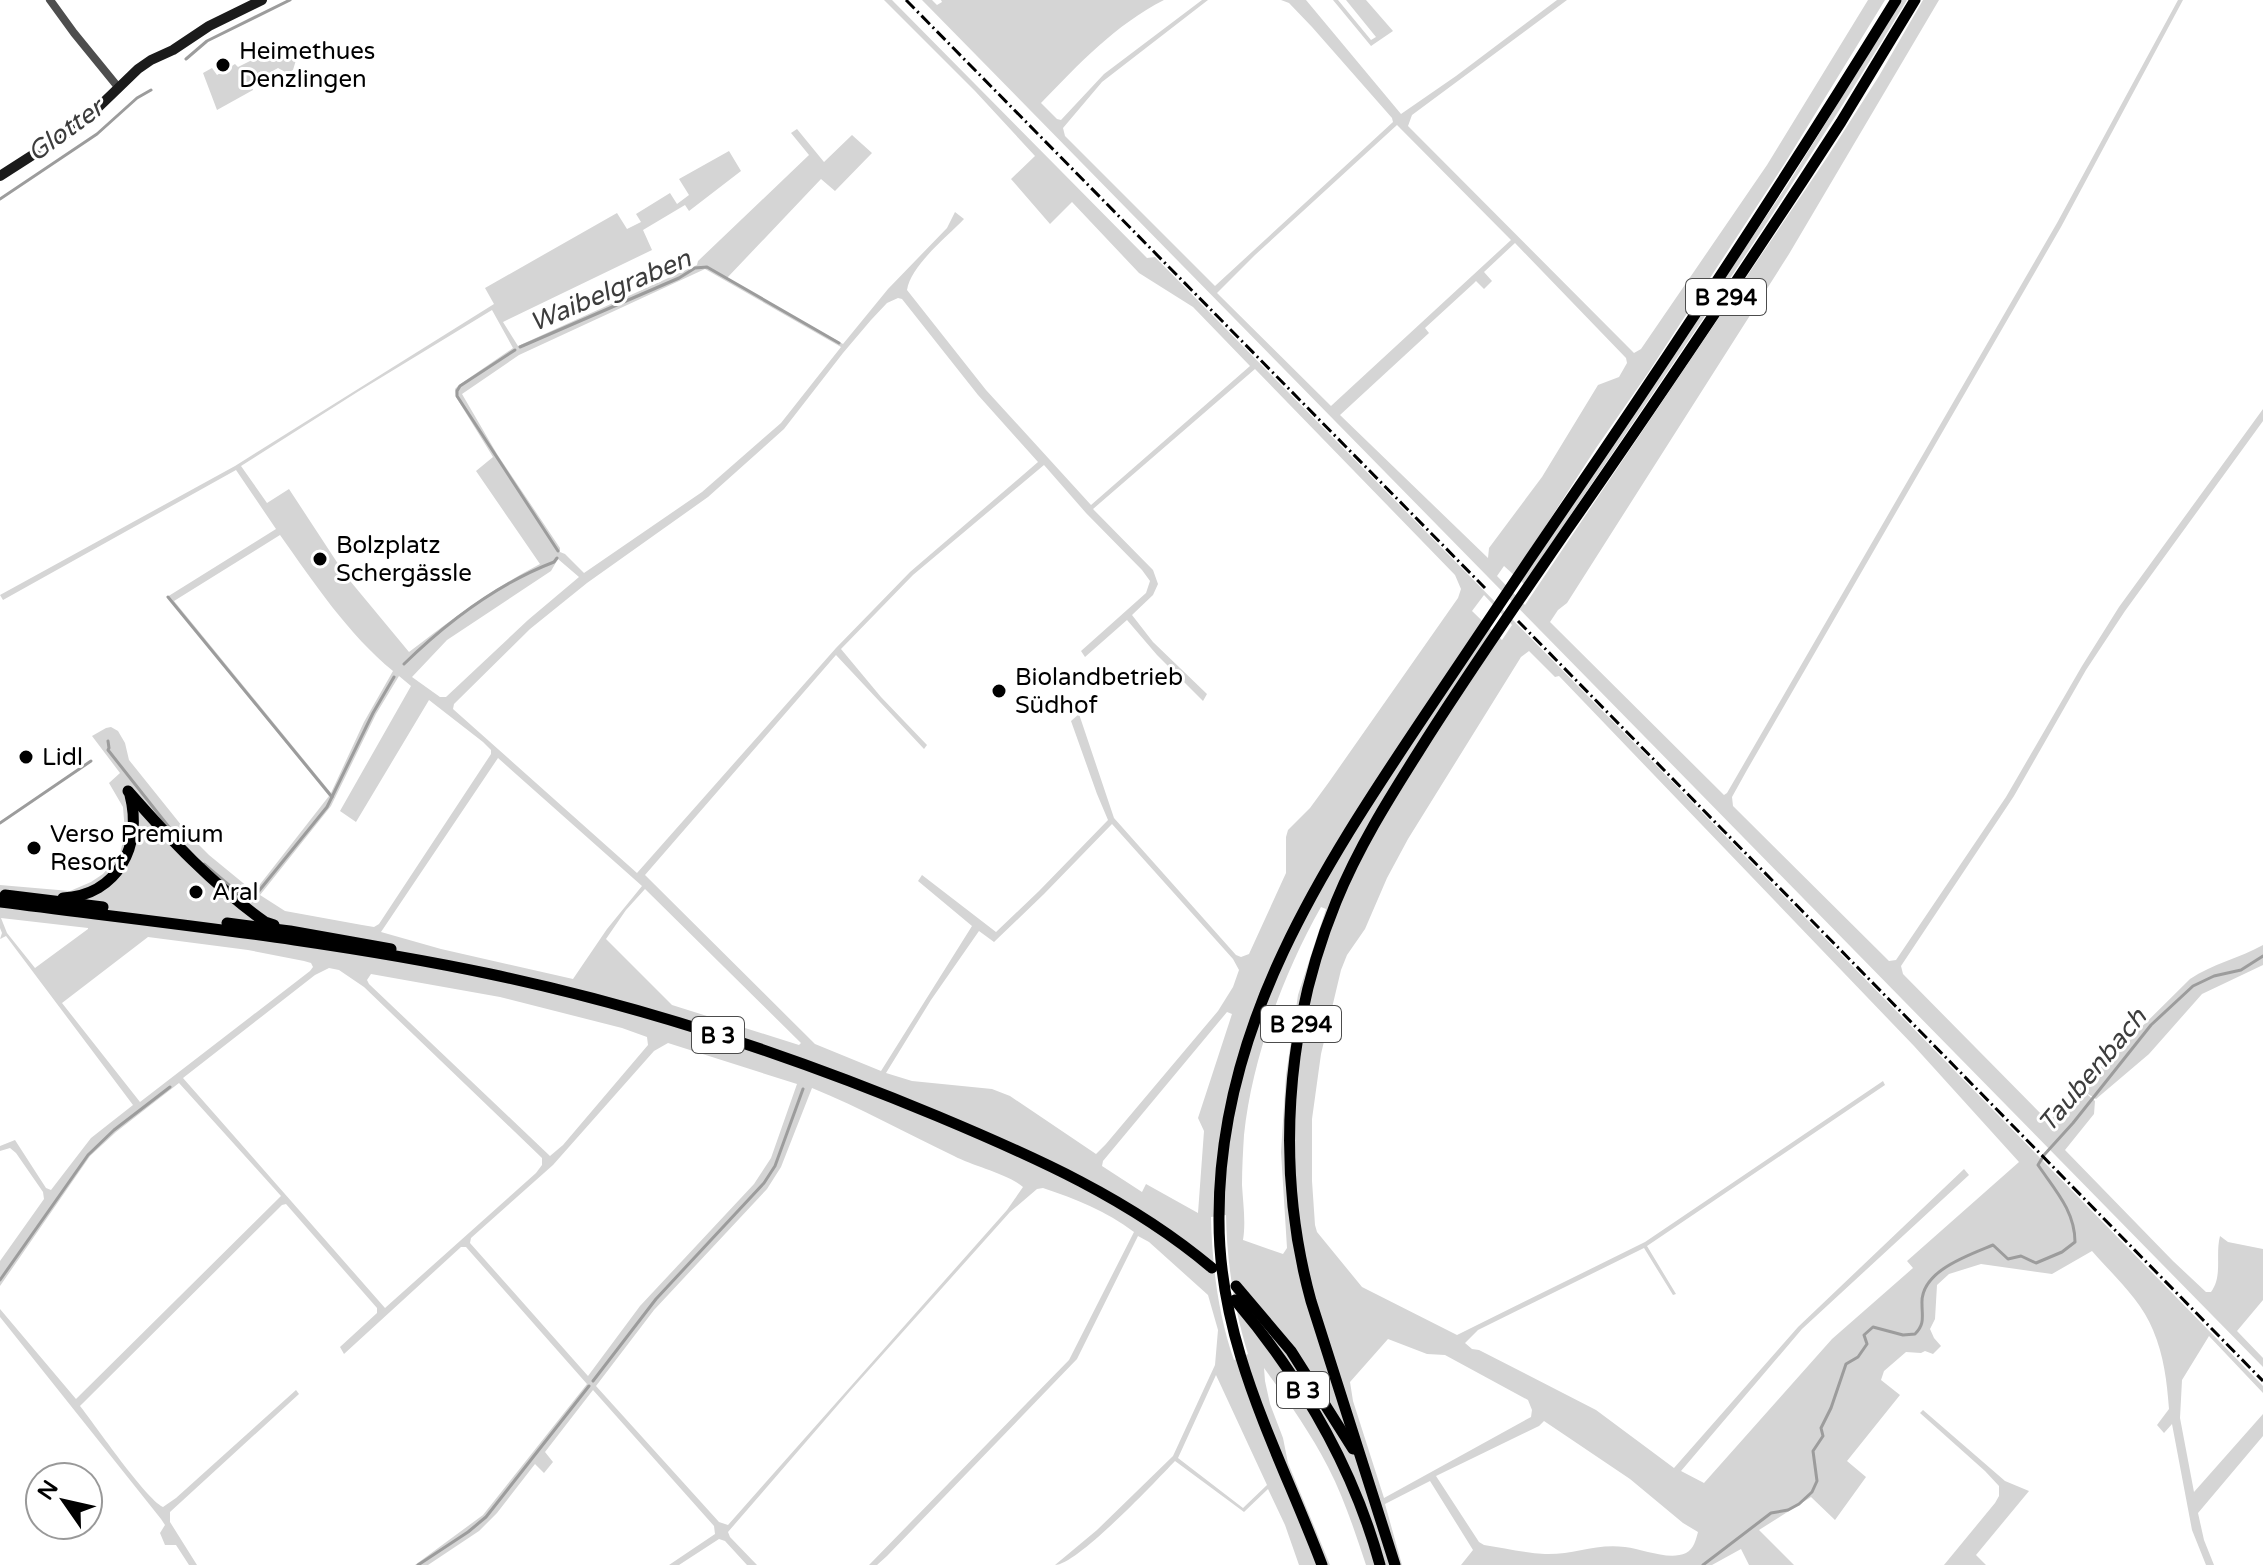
<svg xmlns="http://www.w3.org/2000/svg" width="2263" height="1565" viewBox="0 0 2263 1565" font-family="'Varela Round',sans-serif">
	<rect width="100%" height="100%" fill="#fff"/>
	<g fill="#d5d5d5" fill-rule="evenodd">
		<path d="M884,0H892L1147,258L1155,257L1647,756L2263,1386V1393L2209,1336L2182,1380L2180,1418L2194,1492L2263,1414V1436L2198,1513L2204,1540L2214,1565H2206L2192,1530L2172,1424L2164,1433L2157,1425L2169,1409C2167,1382 2164,1356 2153,1330C2141,1300 2113,1275 2092,1251L2052,1274L1981,1264L1949,1274L1937,1285L1935,1319L1930,1329L1934,1338L1941,1346L1933,1354L1925,1351L1921,1353L1906,1352L1884,1371L1881,1380L1900,1395L1847,1461L1866,1477L1835,1520L1811,1497L1759,1530L1794,1565H1749L1741,1549L1712,1565H1461L1473,1550L1430,1481L1385,1504L1402,1565H1366C1355,1532 1344,1498 1328,1467C1310,1432 1287,1400 1264,1368L1265,1381L1270,1404L1283,1438L1288,1463L1330,1565H1299L1285,1525L1268,1489L1244,1512L1175,1461C1156,1481 1077,1565 1055,1565L1097,1530L1173,1456L1215,1365L1218,1330L1208,1295L1149,1242L1138,1236L1077,1359L887,1556L877,1565H869L1069,1360L1134,1232C1106,1211 1076,1199 1043,1188L1037,1189L1010,1212L850,1391L728,1532L730,1537L757,1565H747L725,1541L719,1539L679,1565H669L715,1534L714,1526L593,1390L545,1452L553,1462L544,1473L535,1464L497,1513L479,1531L428,1565H415L483,1515L587,1384L466,1247H461L344,1354L340,1347L377,1313V1308L286,1204L282,1205L80,1406C96,1426 145,1498 163,1507L176,1498L296,1390L299,1394L170,1512V1522L197,1565H189L176,1545H165L160,1533L165,1525L161,1519L0,1317V1309L76,1399L281,1196L179,1083L116,1132L90,1156L0,1286V1261L44,1199L43,1192L16,1153L10,1148L0,1151V1146L15,1140L46,1188L51,1190L91,1138L133,1105L6,936L0,939L2,933L0,928V885L70,891L91,882L103,874L120,854L125,832L123,807L109,783L120,773L92,736L106,728L111,727L118,731L125,743L129,760L190,836L209,855L254,892L329,796L167,597L276,529L236,470L3,600L0,595L235,466L494,304L485,288L617,213L627,229L641,222L636,214L670,193L677,204L689,195L679,179L729,151L741,171L689,211L685,205L643,230L652,250L503,322L518,346L697,265L698,261L809,155L791,133L797,129L824,162L852,135L872,153L835,191L821,179L727,278L843,344L888,289L947,228L955,212L964,219C947,237 911,265 907,290L986,390L1091,505L1250,366L1193,307L1139,273L1072,202L1050,224L1011,179L1035,156L975,91ZM705,269L841,347L781,423L702,492L584,573L565,554L560,552V548L497,454L462,394L519,355ZM898,298L902,299L978,395L1038,462L910,572L836,648L637,873L453,709L454,704L530,629L587,583L708,497L784,429L843,353L871,320L887,303ZM492,310L513,348L459,385L455,389L456,397L493,457L476,471L540,564C493,588 451,620 409,652L346,576L289,489L267,503L241,466L359,391ZM1255,369L1455,575L1461,589L1458,598L1329,782L1310,808L1288,830L1286,837V873L1249,954L1241,957L1236,955L1114,818L1079,714L1071,721L1097,794L1108,820L1039,891L996,932L922,875L918,881L972,926L881,1071L815,1044L645,875L836,655L924,749L927,745L881,697L841,649L913,575L1044,465L1086,513L1142,570L1150,581L1146,593L1081,651L1085,657L1127,620L1157,655L1203,701L1207,694L1153,642L1132,615L1153,595L1158,584L1153,570L1093,509ZM280,535C314,583 348,634 393,671L364,722L331,793L174,601ZM558,559L579,577L528,620L446,697H440L412,677L447,640L551,571ZM1484,595L1512,625L1502,640L1472,611ZM1529,651L1555,677L1559,676L1914,1046L2019,1162L1907,1261L1913,1268L1832,1339L1704,1483L1681,1471L1802,1329L1969,1175L1964,1169L1798,1327L1674,1468L1596,1410L1479,1350L1472,1349L1465,1343L1478,1330L1644,1248L1673,1295L1676,1294L1647,1246L1885,1085L1883,1081L1645,1242L1457,1335L1362,1287L1317,1232L1315,1225L1312,1181V1119L1321,1054L1341,970L1347,955L1365,929L1387,878L1408,839L1521,657ZM399,676L411,686L340,811L356,822L429,700L483,742L491,750V754L379,924L374,927L362,925L285,911L260,895L331,806L376,714ZM498,758L642,886L607,929L573,979L441,949L381,932ZM1112,824L1233,959L1239,970L1233,987L1218,1011L1106,1144L1096,1154L1010,1096L992,1089L912,1081L886,1073L931,1000L979,931L994,942L1044,894ZM645,889L801,1043L799,1045L672,1005L606,939L626,910ZM1321,907L1326,909L1298,995L1286,1075L1281,1152L1287,1248L1283,1254L1243,1240C1246,1222 1243,1203 1242,1185C1242,1168 1243,1151 1244,1135C1252,1059 1283,974 1321,907ZM1,918L88,928V929L35,968L7,933ZM148,937L248,950L304,961L311,963L313,967L310,971L140,1102L62,1003ZM329,968L339,970L364,987L542,1158V1165L536,1173L385,1308L183,1078L315,975ZM371,974L500,997L622,1028L647,1037L648,1045L563,1145L550,1156L369,984L367,980ZM1227,1012L1232,1014L1198,1118L1204,1131L1198,1213L1146,1184L1142,1192L1102,1166L1103,1161ZM668,1043L797,1084L771,1158L754,1184L640,1306L588,1376L470,1243L471,1238L553,1165L654,1051ZM812,1088C861,1108 906,1133 954,1156C973,1166 1008,1174 1023,1187L1007,1210L728,1525L719,1522L596,1386L654,1310L767,1189L781,1167ZM1226,1215C1227,1264 1234,1308 1248,1354L1234,1360C1218,1315 1212,1264 1211,1217ZM1388,1339L1427,1354L1445,1355L1528,1400L1532,1410L1531,1417L1384,1498L1353,1401L1350,1382ZM1216,1375L1267,1485L1243,1508L1178,1458ZM1544,1421L1630,1479L1683,1523L1698,1532C1696,1539 1694,1549 1686,1553C1669,1561 1643,1549 1625,1547C1596,1543 1573,1555 1545,1554C1525,1553 1504,1548 1484,1545L1479,1542L1436,1476L1539,1426Z"/>
		<path d="M922,0H932L937,5L942,2L941,0H1164C1115,25 1079,64 1041,103L1057,119L1061,120L1104,74L1202,0H1208L1102,82L1063,128L1065,136L1215,286L1393,122L1392,118L1312,27L1289,3L1281,0H1306L1401,114L1456,76L1557,0H1567L1412,115L1408,126L1634,353L1641,349L1767,165L1868,0H1885L1785,163L1648,373L1596,448L1514,575L1504,566L1497,576L1525,605L1828,156L1879,76L1923,0H1939L1789,254L1567,603L1558,610L1550,622L1724,795L1727,793L2057,223L2178,0H2183L2061,227L1747,770L1732,797L1733,806L1889,961L1896,960L2006,797L2082,666L2119,607L2263,409V421L2125,611L2086,670L2014,796L1901,966L1903,974L2044,1117L2049,1119L2059,1114L2079,1089L2190,979C2212,964 2240,958 2263,945V965L2202,994L2149,1054L2096,1099L2088,1094V1095L2095,1101L2094,1114L2065,1150L2173,1261L2206,1292H2211C2223,1276 2215,1255 2220,1236L2228,1242L2263,1249V1300L2237,1331L2263,1358V1367ZM1397,125L1511,240L1331,406L1217,293L1255,255ZM1515,243L1626,358L1627,363L1619,377L1598,385L1542,477L1489,548L1488,558L1340,415L1429,333L1425,328L1473,284L1476,281L1484,289L1492,281L1484,272Z"/>
		<polygon points="1333,0 1338,0 1371,40 1376,37 1346,0 1366,0 1393,31 1371,46"/>
		<path d="M1902,0H1907C1787,200 1654,391 1524,584L1521,581L1788,184Z"/>
		<polygon points="289,46 296,60 293,70 287,73 278,68 251,83 253,90 217,110 203,73 212,68 217,75 235,64 238,67 274,49 276,53"/>
		<polygon points="1923,1410 2005,1481 2029,1491 1976,1555 1986,1565 1944,1565 1995,1503 1999,1496 1999,1486 1985,1471 1920,1413"/>
	</g>
	<g fill="none" stroke-linecap="round" stroke-linejoin="round">
		<g stroke="#9c9c9c" stroke-width="3">
			<polyline points="186,59 207,41 290,0"/>
			<polyline points="0,199 97,134 137,98 151,90"/>
			<polyline points="520,347 679,278 695,268 707,267 839,343"/>
			<polyline points="515,350 460,386 457,391 457,396 558,551"/>
			<polyline points="168,597 332,797"/>
			<path d="M404,664C447,622 497,584 554,562L557,558"/>
			<polyline points="108,741 109,748 108,750 176,836"/>
			<polyline points="0,823 91,761"/>
			<polyline points="204,864 249,902"/>
			<polyline points="258,892 327,807 373,713 394,677"/>
			<polyline points="0,1280 88,1155 114,1130 170,1087"/>
			<polyline points="593,1381 656,1299 764,1183 775,1166 803,1089"/>
			<polyline points="418,1565 468,1532 486,1517 589,1386"/>
			<path d="M1703,1565L1771,1513L1788,1510L1799,1504L1812,1492L1817,1481L1813,1451L1823,1436L1821,1428L1831,1408L1846,1364L1858,1357L1867,1344L1864,1335L1873,1327L1903,1335L1915,1334C1925,1324 1922,1317 1922,1304C1920,1271 1969,1255 1993,1245L2008,1259L2021,1256L2036,1263L2062,1252L2075,1242C2075,1211 2055,1190 2038,1165L2044,1155L2073,1123L2151,1025L2193,986L2214,976L2241,970L2263,956"/>
		</g>
		<polyline stroke="#4e4e4e" stroke-width="8" points="50,0 74,33 118,87"/>
		<polyline stroke="#1b1b1b" stroke-width="10" points="0,176 81,124 138,69 151,60 173,50 209,26 262,0"/>
		<g stroke="#000" stroke-width="11">
			<path d="M128,791C171,840 212,884 265,922L274,925"/>
			<polyline points="5,895 103,907"/>
			<path d="M63,898C118,895 143,845 130,795"/>
			<path d="M0,902C163,923 329,940 490,974C643,1006 793,1056 937,1116C1035,1157 1130,1199 1212,1268"/>
			<polyline points="227,923 290,931 391,949"/>
			<polyline points="1236,1286 1291,1351 1353,1449"/>
			<path d="M1235,1300C1301,1378 1353,1466 1380,1565"/>
			<path d="M1322,1565C1278,1449 1218,1345 1219,1217C1219,1025 1322,869 1425,715C1483,628 1541,542 1600,456C1702,306 1801,154 1896,0"/>
			<path d="M1395,1565L1311,1301C1275,1170 1285,1027 1336,902C1358,848 1388,800 1419,751C1466,676 1517,603 1567,530C1647,415 1725,299 1802,182L1841,122L1915,0"/>
		</g>
		<g stroke="#000" stroke-width="3" stroke-dasharray="12 4 2 4" stroke-linecap="butt">
			<polyline points="906,0 1485,588"/>
			<polyline points="1518,621 2263,1381"/>
		</g>
	</g>
	<g fill="#000" stroke="#fff" stroke-width="3">
		<circle cx="223" cy="65" r="8"/>
		<circle cx="320" cy="559" r="8"/>
		<circle cx="999" cy="691" r="8"/>
		<circle cx="26" cy="757" r="8"/>
		<circle cx="34" cy="848" r="8"/>
		<circle cx="196" cy="892" r="8"/>
	</g>
	<g text-anchor="middle" stroke-width="6" stroke-linejoin="round" paint-order="stroke">
		<g fill="#fff" stroke="#4c4c4c" stroke-width="2">
			<rect x="1686" y="279" width="80" height="36" rx="6"/>
			<rect x="1261" y="1006" width="80" height="36" rx="6"/>
			<rect x="692" y="1017" width="52" height="36" rx="6"/>
			<rect x="1277" y="1372" width="52" height="36" rx="6"/>
		</g>
		<g font-size="22" font-weight="bold" fill="#000">
			<text x="1726" y="305">B 294</text>
			<text x="1301" y="1032">B 294</text>
			<text x="718" y="1043">B 3</text>
			<text x="1303" y="1398">B 3</text>
		</g>
		<g font-size="24" fill="#000" stroke="#fff" text-anchor="start">
			<text x="239" y="59">Heimethues<tspan x="239" dy="28">Denzlingen</tspan></text>
			<text x="336" y="553">Bolzplatz<tspan x="336" dy="28">Schergässle</tspan></text>
			<text x="1015" y="685">Biolandbetrieb<tspan x="1015" dy="28">Südhof</tspan></text>
			<text x="42" y="765">Lidl</text>
			<text x="50" y="842">Verso Premium<tspan x="50" dy="28">Resort</tspan></text>
			<text x="212" y="900">Aral</text>
		</g>
		<g font-size="26" font-style="italic" fill="#3d3d3d" stroke="#fff">
			<text transform="translate(65 130) rotate(-36)" y="9">Glotter</text>
			<text transform="translate(610 290) rotate(-23)" y="9">Waibelgraben</text>
			<text transform="translate(2092 1070) rotate(-50)" y="9">Taubenbach</text>
		</g>
	</g>
	<g transform="translate(64 1501) rotate(304)"><circle r="38" fill="#ffffff" stroke="#999999" stroke-width="2"/>
	<path d="M0-6L14 30L0 20L-14 30Z" fill="#000000"/>
	<text y="-12" font-size="22" font-weight="bold" text-anchor="middle" fill="#000000">N</text>
	</g>
</svg>
